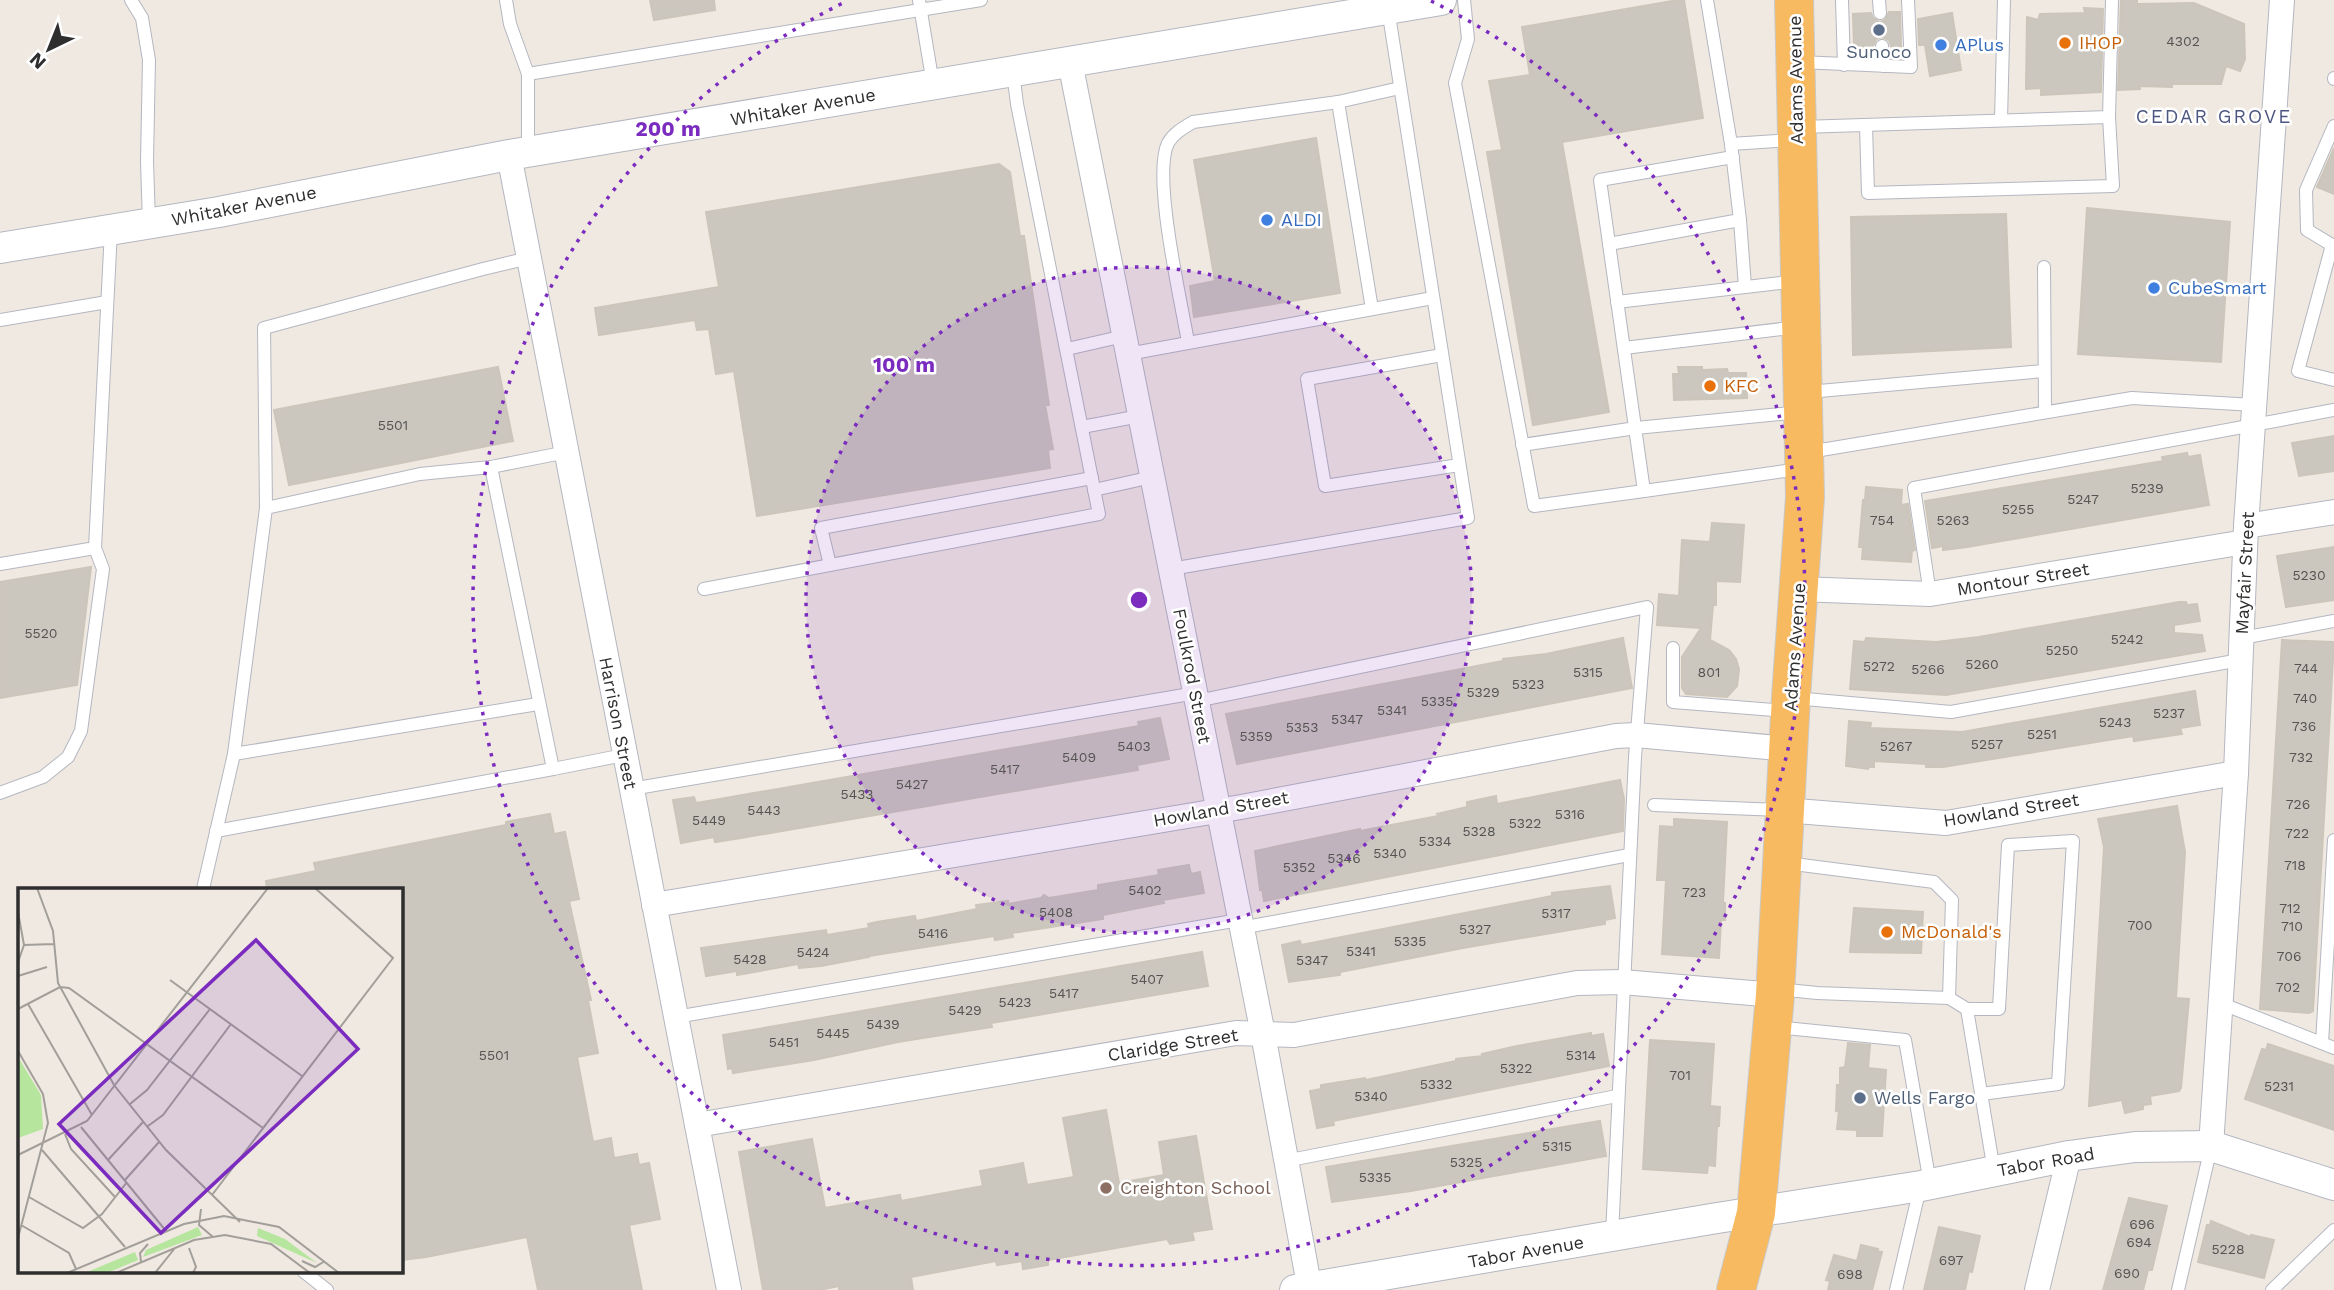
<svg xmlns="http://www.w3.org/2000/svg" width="2334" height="1290" viewBox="0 0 2334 1290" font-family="'Work Sans',sans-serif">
	<rect width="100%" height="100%" fill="#efe9e1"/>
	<g fill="#cbc7bf" stroke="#cbc5ba" stroke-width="2">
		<polygon points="650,0 714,0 715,10 654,20"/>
		<polygon points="1678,0 1684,0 1703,118 1562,142 1609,412 1533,425 1487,152 1502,150 1489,81 1530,75 1522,27"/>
		<polygon points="2121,0 2137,0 2137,4 2194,3 2244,24 2245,59 2240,71 2226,66 2221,84 2172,84 2172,87 2139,86 2140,89 2118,90"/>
		<polygon points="2084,8 2103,9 2101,92 2041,95 2041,88 2026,89 2027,17 2038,20 2040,14 2085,13"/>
		<polygon points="1889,12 1900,12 1901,46 1891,46 1889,40 1882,37 1876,39 1873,46 1854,47 1853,14 1871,13 1873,18 1880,22 1885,20"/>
		<polygon points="1952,13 1961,70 1930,76 1925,45 1919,45 1918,19"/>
		<polygon points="1316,138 1340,293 1194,317 1190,286 1215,281 1194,160"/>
		<polygon points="2334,148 2334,194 2317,187"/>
		<polygon points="999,164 1010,172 1020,236 1024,236 1049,405 1045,405 1053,449 1048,450 1050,468 757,516 734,371 716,374 709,329 697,330 695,320 599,335 595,308 719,287 706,212"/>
		<polygon points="2087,208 2230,222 2221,362 2078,354"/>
		<polygon points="2006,214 2011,347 1853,355 1851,217"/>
		<polygon points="498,367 513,441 289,485 274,410"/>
		<polygon points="1678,367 1702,367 1702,370 1727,369 1728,373 1746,373 1747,398 1674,400 1673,374 1679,374"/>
		<polygon points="2334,436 2334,471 2299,476 2292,443"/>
		<polygon points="2187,453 2188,457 2200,455 2209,505 1967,547 1943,550 1943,546 1932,548 1925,501 2163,461 2162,457"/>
		<polygon points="1866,487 1902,490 1901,505 1908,504 1915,550 1912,551 1911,562 1862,559 1863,547 1859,547 1863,500 1865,500"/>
		<polygon points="1712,523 1744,525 1740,582 1716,581 1716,605 1713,605 1710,640 1729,650 1736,659 1739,669 1737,686 1727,697 1686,694 1682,688 1682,657 1701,628 1657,625 1659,594 1679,596 1682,540 1710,542"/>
		<polygon points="2334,547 2334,600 2286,607 2277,556"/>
		<polygon points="91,567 77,685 0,698 0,582"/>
		<polygon points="2179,602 2186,602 2187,605 2197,604 2200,621 2174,625 2174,633 2202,635 2205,651 1946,695 1850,689 1854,641 1865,642 1866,638 1936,642 1979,637"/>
		<polygon points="1623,638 1632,688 1237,764 1226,714 1503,661 1503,659 1546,654"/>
		<polygon points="2282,640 2334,642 2313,1011 2309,1013 2260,1009"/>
		<polygon points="2195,691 2200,725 2180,728 2182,734 2134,741 2133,736 1943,767 1926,767 1926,764 1874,761 1874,767 1869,767 1868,769 1846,766 1849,721 1871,723 1870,728 1962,732"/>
		<polygon points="1160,718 1169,759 1137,765 1138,770 741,838 715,842 714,837 681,843 673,800 694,797 696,803 714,800 1139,726 1138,722"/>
		<polygon points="1620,780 1624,799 1623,831 1264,901 1262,889 1260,890 1255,851 1360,829 1360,831 1438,816 1437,814 1467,807 1467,802 1496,796 1497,804"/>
		<polygon points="2177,806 2185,852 2176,998 2189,999 2181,1088 2179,1091 2150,1096 2151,1104 2143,1105 2143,1109 2125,1113 2122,1100 2089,1106 2104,847 2098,819"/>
		<polygon points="550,814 554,834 565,832 579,899 569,901 591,1000 588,1000 598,1053 577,1057 593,1142 611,1138 614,1158 637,1154 639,1165 649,1163 660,1219 629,1225 642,1290 538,1290 527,1237 426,1257 401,1260 401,889 267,889 266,881 316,871 314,863 506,825 506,822"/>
		<polygon points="1674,819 1727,822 1723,903 1725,903 1725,920 1721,920 1719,958 1662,954 1666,880 1657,880 1660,826 1674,827"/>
		<polygon points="1189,865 1191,874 1200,872 1204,893 1163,900 1164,903 1103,915 1103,919 1012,933 1013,937 995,940 994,936 869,956 869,957 821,966 799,968 798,964 737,975 737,971 706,976 701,948 826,930 827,935 869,928 868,924 877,922 915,916 916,921 977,909 976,905 1008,901 1008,904 1041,898 1044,895 1049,898 1098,890 1098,885 1159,875 1158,870"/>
		<polygon points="1610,886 1615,918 1605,920 1605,924 1463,948 1340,972 1340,975 1289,982 1282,945 1300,941 1301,945 1552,896 1552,893"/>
		<polygon points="1854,908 1923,912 1921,953 1850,952"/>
		<polygon points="1202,952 1208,986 991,1023 992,1027 898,1042 814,1060 733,1073 732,1068 728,1069 723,1035"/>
		<polygon points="1591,1033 1591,1036 1603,1034 1609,1066 1333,1121 1334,1125 1317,1128 1310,1091 1321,1089 1321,1085 1365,1078 1366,1080 1456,1061 1456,1059 1483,1056 1482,1054 1517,1046"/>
		<polygon points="1650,1040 1714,1044 1710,1106 1720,1107 1719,1126 1717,1126 1715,1166 1708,1165 1707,1173 1643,1169"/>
		<polygon points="1848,1043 1870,1045 1868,1068 1886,1070 1882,1136 1857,1136 1857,1130 1837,1129 1839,1110 1836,1111 1837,1085 1840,1085 1840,1068 1845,1067"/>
		<polygon points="2268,1044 2334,1066 2334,1130 2245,1099 2262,1049 2266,1050"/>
		<polygon points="1106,1110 1119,1183 1164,1175 1159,1142 1196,1136 1212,1229 1192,1232 1194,1240 1170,1244 1167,1239 1048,1260 1048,1265 1023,1269 1022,1261 997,1265 996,1261 911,1277 913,1290 839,1290 839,1286 819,1290 763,1290 739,1152 812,1139 825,1208 900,1195 901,1201 983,1186 980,1171 1023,1163 1027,1185 1074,1177 1063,1118"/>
		<polygon points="1600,1121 1606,1156 1411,1191 1332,1202 1326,1167"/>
		<polygon points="2129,1198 2167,1206 2152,1270 2148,1270 2143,1290 2103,1290"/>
		<polygon points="2211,1221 2250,1237 2251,1235 2274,1240 2264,1278 2198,1262 2207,1225 2210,1225"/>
		<polygon points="1939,1227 1980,1236 1972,1272 1969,1271 1965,1290 1924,1290"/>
		<polygon points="1861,1245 1878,1249 1877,1251 1882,1252 1872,1290 1828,1290 1830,1281 1826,1280 1834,1255 1857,1261"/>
	</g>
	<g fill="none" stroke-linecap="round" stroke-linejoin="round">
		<defs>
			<g id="service">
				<polyline points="131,0 142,18 149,60 147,161 149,223"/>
				<polyline points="506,0 510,24 528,74"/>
				<polyline points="919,0 933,84"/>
				<polyline points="1464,0 1468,39 1455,83 1534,506 1644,491"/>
				<polyline points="1842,0 1844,65"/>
				<polyline points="1879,0 1880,13"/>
				<polyline points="1882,46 1884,66"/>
				<polyline points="1800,62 1911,67 1908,0"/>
				<polyline points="2334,78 2334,79"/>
				<polyline points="2109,117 2112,0"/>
				<polyline points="2001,120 2004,0"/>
				<polyline points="2334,126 2306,190 2307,230 2332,245 2298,371 2334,380"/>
				<polyline points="1801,127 2109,117 2113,186 1868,193 1866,125"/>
				<polyline points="1731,144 1793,140"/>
				<polyline points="528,152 528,74 981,0"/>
				<polyline points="1733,157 1600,180 1644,491 1799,469"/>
				<polyline points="1740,220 1745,287"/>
				<polyline points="1609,244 1740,220 1731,144 1707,0"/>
				<polyline points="2044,267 2045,412"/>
				<polyline points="1617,302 1797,281"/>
				<polyline points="1372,309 1338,102 1400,88"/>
				<polyline points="0,320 107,302"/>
				<path d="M1188,342C1181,301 1152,176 1168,143C1174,133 1183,128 1193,122L1338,102"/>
				<polyline points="1624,348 1798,327"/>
				<polyline points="1067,349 1124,336"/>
				<polyline points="1128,354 1433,298"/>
				<polyline points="1442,355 1307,379 1325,486 1459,465"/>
				<polyline points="1808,392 2044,371"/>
				<polyline points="1082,427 1140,416"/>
				<polyline points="1522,445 1636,428 1801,412"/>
				<polyline points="1809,452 2132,398 2255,405"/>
				<polyline points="491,467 553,769 624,755"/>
				<polyline points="1094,490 1152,477"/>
				<polyline points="266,508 264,328 483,269 529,258"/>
				<polyline points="0,564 95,548 111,230"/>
				<polyline points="830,565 821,528 1092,478"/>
				<polyline points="1171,569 1468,518 1388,9"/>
				<polyline points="704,589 1099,514 1017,104 1013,72"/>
				<polyline points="1930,594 1914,488 2334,410"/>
				<polyline points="2242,638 2334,621"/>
				<polyline points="1673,648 1673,702 1787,711"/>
				<polyline points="1794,698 1951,712 2240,660"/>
				<polyline points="1197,701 1647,607 1635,757 1612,1235"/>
				<polyline points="538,704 234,754 266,508 420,474 491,467 567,452"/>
				<polyline points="631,789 1196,693"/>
				<polyline points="0,793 43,777 68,757 81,731 103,569 95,548"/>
				<polyline points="1654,805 1780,810"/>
				<polyline points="216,831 553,769"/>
				<polyline points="1786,863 1934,882 1952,900 1949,998"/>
				<polyline points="203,889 234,754"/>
				<polyline points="1241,928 1629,855"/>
				<polyline points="1778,989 1817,993 1949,998 1967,1009"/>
				<polyline points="2220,1003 2334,1048"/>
				<polyline points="676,1017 1239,920"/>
				<polyline points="1775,1027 1905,1040 1930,1183"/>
				<polyline points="2322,1043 2334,840"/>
				<polyline points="1981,1094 2058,1084 2073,841 2008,845 1999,1009 1967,1009 1994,1171"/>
				<polyline points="1285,1161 1617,1096"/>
				<polyline points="303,1271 327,1290"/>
				<polyline points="1896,1290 1920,1188"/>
				<polyline points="2178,1290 2211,1147"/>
				<polyline points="2272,1290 2334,1230"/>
			</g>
			<g id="minor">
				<polyline points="1070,62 1263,1034 1310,1290"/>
				<polyline points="509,155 729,1290"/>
				<polyline points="2246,526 2334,512"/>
				<polyline points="1799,589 1930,594 2245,542"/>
				<polyline points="1784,810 1946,823 2236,773"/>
				<polyline points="654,905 1241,807 1616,736 1636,735 1789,749"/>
				<polyline points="697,1125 1236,1033 1294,1035 1577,983 1622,982 1775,995"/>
				<polyline points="2211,1146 2236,773 2246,526 2282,0"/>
				<polyline points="2037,1290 2069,1156"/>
			</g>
			<g id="tertiary">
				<polyline points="0,248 219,212 509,155 1441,0"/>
				<polyline points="1295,1290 1711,1219 1921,1186 2069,1156 2135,1147 2211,1146 2334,1185"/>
			</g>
			<polyline id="trunk" points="1736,1290 1756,1213 1775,995 1791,697 1805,497 1794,0"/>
		</defs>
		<use href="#service" stroke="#b4b7c1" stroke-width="14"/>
		<use href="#minor" stroke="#b4b7c1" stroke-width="26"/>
		<use href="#tertiary" stroke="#b4b7c1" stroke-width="32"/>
		<use href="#trunk" stroke="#c9c9c9" stroke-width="40"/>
		<use href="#service" stroke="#fff" stroke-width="12"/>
		<use href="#minor" stroke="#fff" stroke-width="24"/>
		<use href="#tertiary" stroke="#fff" stroke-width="30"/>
		<use href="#trunk" stroke="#f8ba60" stroke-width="38"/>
	</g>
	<circle cx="1139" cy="600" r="333" fill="#7b2cbf" fill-opacity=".12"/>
	<g fill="none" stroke="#7b2cbf" stroke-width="3.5" stroke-dasharray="3.5 7">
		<circle cx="1139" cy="600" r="333"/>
		<path d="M1431 1A666 666 0 1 1 847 1"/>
	</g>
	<g fill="#5c6f8a" stroke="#fff" stroke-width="2.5">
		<circle cx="1879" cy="30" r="7"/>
		<circle cx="1860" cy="1098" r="7"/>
	</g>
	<g fill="#e8710a" stroke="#fff" stroke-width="2.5">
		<circle cx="2065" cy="43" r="7"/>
		<circle cx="1710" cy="386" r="7"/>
		<circle cx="1887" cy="932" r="7"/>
	</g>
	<g fill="#3f7fe0" stroke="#fff" stroke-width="2.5">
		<circle cx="1941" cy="45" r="7"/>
		<circle cx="1267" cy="220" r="7"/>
		<circle cx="2154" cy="288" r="7"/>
	</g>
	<circle fill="#8d6e63" stroke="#fff" stroke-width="2.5" cx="1106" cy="1188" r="7"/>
	<g text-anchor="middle" stroke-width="5" stroke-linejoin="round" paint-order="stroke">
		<g font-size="14" fill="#555452">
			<text x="2183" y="46">4302</text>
			<text x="393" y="430">5501</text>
			<text x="2147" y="493">5239</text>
			<text x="2083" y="504">5247</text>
			<text x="2018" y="514">5255</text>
			<text x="1882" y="525">754</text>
			<text x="1953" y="525">5263</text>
			<text x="2309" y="580">5230</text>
			<text x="41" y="638">5520</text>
			<text x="2127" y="644">5242</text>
			<text x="2062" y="655">5250</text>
			<text x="1982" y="669">5260</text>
			<text x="1879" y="671">5272</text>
			<text x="2306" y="673">744</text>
			<text x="1928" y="674">5266</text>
			<text x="1588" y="677">5315</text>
			<text x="1709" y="677">801</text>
			<text x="1528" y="689">5323</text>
			<text x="1483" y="697">5329</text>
			<text x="2305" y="703">740</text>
			<text x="1437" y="706">5335</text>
			<text x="1392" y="715">5341</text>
			<text x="2169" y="718">5237</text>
			<text x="1347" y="724">5347</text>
			<text x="2115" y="727">5243</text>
			<text x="2304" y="731">736</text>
			<text x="1302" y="732">5353</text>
			<text x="2042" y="739">5251</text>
			<text x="1256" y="741">5359</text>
			<text x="1987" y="749">5257</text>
			<text x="1134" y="751">5403</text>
			<text x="1896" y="751">5267</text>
			<text x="1079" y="762">5409</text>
			<text x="2301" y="762">732</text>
			<text x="1005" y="774">5417</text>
			<text x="912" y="789">5427</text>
			<text x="857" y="799">5433</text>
			<text x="2298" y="809">726</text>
			<text x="764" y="815">5443</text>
			<text x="1570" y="819">5316</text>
			<text x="709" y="825">5449</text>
			<text x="1525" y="828">5322</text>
			<text x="1479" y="836">5328</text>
			<text x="2297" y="838">722</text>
			<text x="1435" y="846">5334</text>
			<text x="1390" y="858">5340</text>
			<text x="1344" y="863">5346</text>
			<text x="2295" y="870">718</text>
			<text x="1299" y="872">5352</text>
			<text x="1145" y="895">5402</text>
			<text x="1694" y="897">723</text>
			<text x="2290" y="913">712</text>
			<text x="1056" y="917">5408</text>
			<text x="1556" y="918">5317</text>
			<text x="2140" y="930">700</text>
			<text x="2292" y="931">710</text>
			<text x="1475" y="934">5327</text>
			<text x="933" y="938">5416</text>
			<text x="1410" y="946">5335</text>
			<text x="1361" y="956">5341</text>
			<text x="813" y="957">5424</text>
			<text x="2289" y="961">706</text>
			<text x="750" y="964">5428</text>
			<text x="1312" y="965">5347</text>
			<text x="1147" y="984">5407</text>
			<text x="2288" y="992">702</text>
			<text x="1064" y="998">5417</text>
			<text x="1015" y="1007">5423</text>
			<text x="965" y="1015">5429</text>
			<text x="883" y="1029">5439</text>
			<text x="833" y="1038">5445</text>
			<text x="784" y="1047">5451</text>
			<text x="494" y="1060">5501</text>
			<text x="1581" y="1060">5314</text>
			<text x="1516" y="1073">5322</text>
			<text x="1680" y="1080">701</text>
			<text x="1436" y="1089">5332</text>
			<text x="2279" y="1091">5231</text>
			<text x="1371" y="1101">5340</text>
			<text x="1557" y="1151">5315</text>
			<text x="1466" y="1167">5325</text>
			<text x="1375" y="1182">5335</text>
			<text x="2142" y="1229">696</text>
			<text x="2139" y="1247">694</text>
			<text x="2228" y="1254">5228</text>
			<text x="1951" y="1265">697</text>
			<text x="2127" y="1278">690</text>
			<text x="1850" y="1279">698</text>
		</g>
		<g font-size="18" fill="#c56008" stroke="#fff" text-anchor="start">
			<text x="2079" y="49">IHOP</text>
			<text x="1724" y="392">KFC</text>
			<text x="1901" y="938">McDonald's</text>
		</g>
		<g font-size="18" fill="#366cbe" stroke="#fff" text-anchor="start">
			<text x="1955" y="51">APlus</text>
			<text x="1281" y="226">ALDI</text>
			<text x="2168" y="294">CubeSmart</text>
		</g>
		<g font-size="18" fill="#4e5e75" stroke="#fff">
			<text x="1879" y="58">Sunoco</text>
			<text x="1874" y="1104" text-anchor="start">Wells Fargo</text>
		</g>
		<g font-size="18" fill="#2e2e2e" stroke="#fff">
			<text transform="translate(1796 80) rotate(-91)" y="6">Adams Avenue</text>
			<text transform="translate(803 107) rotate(-10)" y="6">Whitaker Avenue</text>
			<text transform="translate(244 206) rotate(-11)" y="6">Whitaker Avenue</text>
			<text transform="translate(2245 573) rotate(-87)" y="6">Mayfair Street</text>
			<text transform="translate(2023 579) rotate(-9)" y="6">Montour Street</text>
			<text transform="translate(1795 647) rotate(-86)" y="6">Adams Avenue</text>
			<text transform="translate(1192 676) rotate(79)" y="6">Foulkrod Street</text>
			<text transform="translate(618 723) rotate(79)" y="6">Harrison Street</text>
			<text transform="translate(1221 809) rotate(-10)" y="6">Howland Street</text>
			<text transform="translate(2011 810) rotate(-9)" y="6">Howland Street</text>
			<text transform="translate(1173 1045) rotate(-9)" y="6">Claridge Street</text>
			<text transform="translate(2046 1162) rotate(-10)" y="6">Tabor Road</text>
			<text transform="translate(1526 1252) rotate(-10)" y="6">Tabor Avenue</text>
		</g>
		<g font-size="18" fill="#785e54" stroke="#fff" text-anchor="start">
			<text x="1120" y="1194">Creighton School</text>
		</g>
		<g font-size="19" letter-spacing="2" fill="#4d5680" stroke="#fff">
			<text x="2214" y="123">CEDAR GROVE</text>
		</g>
	</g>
	<g transform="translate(18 888)">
		<rect width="385" height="385" fill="#efe9e1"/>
		<path d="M0,169L23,207L25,241L0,250ZM180,339L184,347L125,369L128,362ZM240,340L267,351L299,375L239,348ZM117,364L120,372L89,385H67Z" fill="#b6e59e"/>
		<path fill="none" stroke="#a29e99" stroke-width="2" d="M19,0L35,43L40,95L96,197L148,262L222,334M0,24L6,57L0,74M6,57L36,56M0,88L29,79M152,92L284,188M10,116L74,227M0,121L42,99L51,100L245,240M0,163L25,206L30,235L0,350M112,216L129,202L192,121M130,238L145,227L213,136M63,239L148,343M47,246L53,261L97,309M24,262L107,359M0,267L69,233L250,0M90,272L125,234M107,292L141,254M194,307L375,70L297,0M11,309L65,340L84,326L109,294M183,321L181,337L195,349M3,337L51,365L58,381M171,360L178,379L175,385M284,373L297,379L307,373M123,374L122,365L130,356M49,385L166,336L206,328L261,339L321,385M98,385L176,352L207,347L253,356L292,385M137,385L157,360"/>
		<path fill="#7b2cbf" fill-opacity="0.15" stroke="#7b2cbf" stroke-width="3.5" d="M238,52L340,161L143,345L41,236Z"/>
		<rect width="385" height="385" fill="none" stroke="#2e2e2e" stroke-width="3.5"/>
	</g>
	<circle cx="1139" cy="600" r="10" fill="#7b2cbf" stroke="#fff" stroke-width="3.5"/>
	<g font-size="21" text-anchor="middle" font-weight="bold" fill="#7b2cbf" stroke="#fff" stroke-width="5" stroke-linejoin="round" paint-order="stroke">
		<text x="668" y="136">200 m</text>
		<text x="904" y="372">100 m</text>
	</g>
	<g transform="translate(49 49) rotate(223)" stroke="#ffffff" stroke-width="5" paint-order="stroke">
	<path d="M0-5L12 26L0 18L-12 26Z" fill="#2e2e2e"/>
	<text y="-10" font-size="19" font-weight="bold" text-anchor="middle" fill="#2e2e2e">N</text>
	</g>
</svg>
